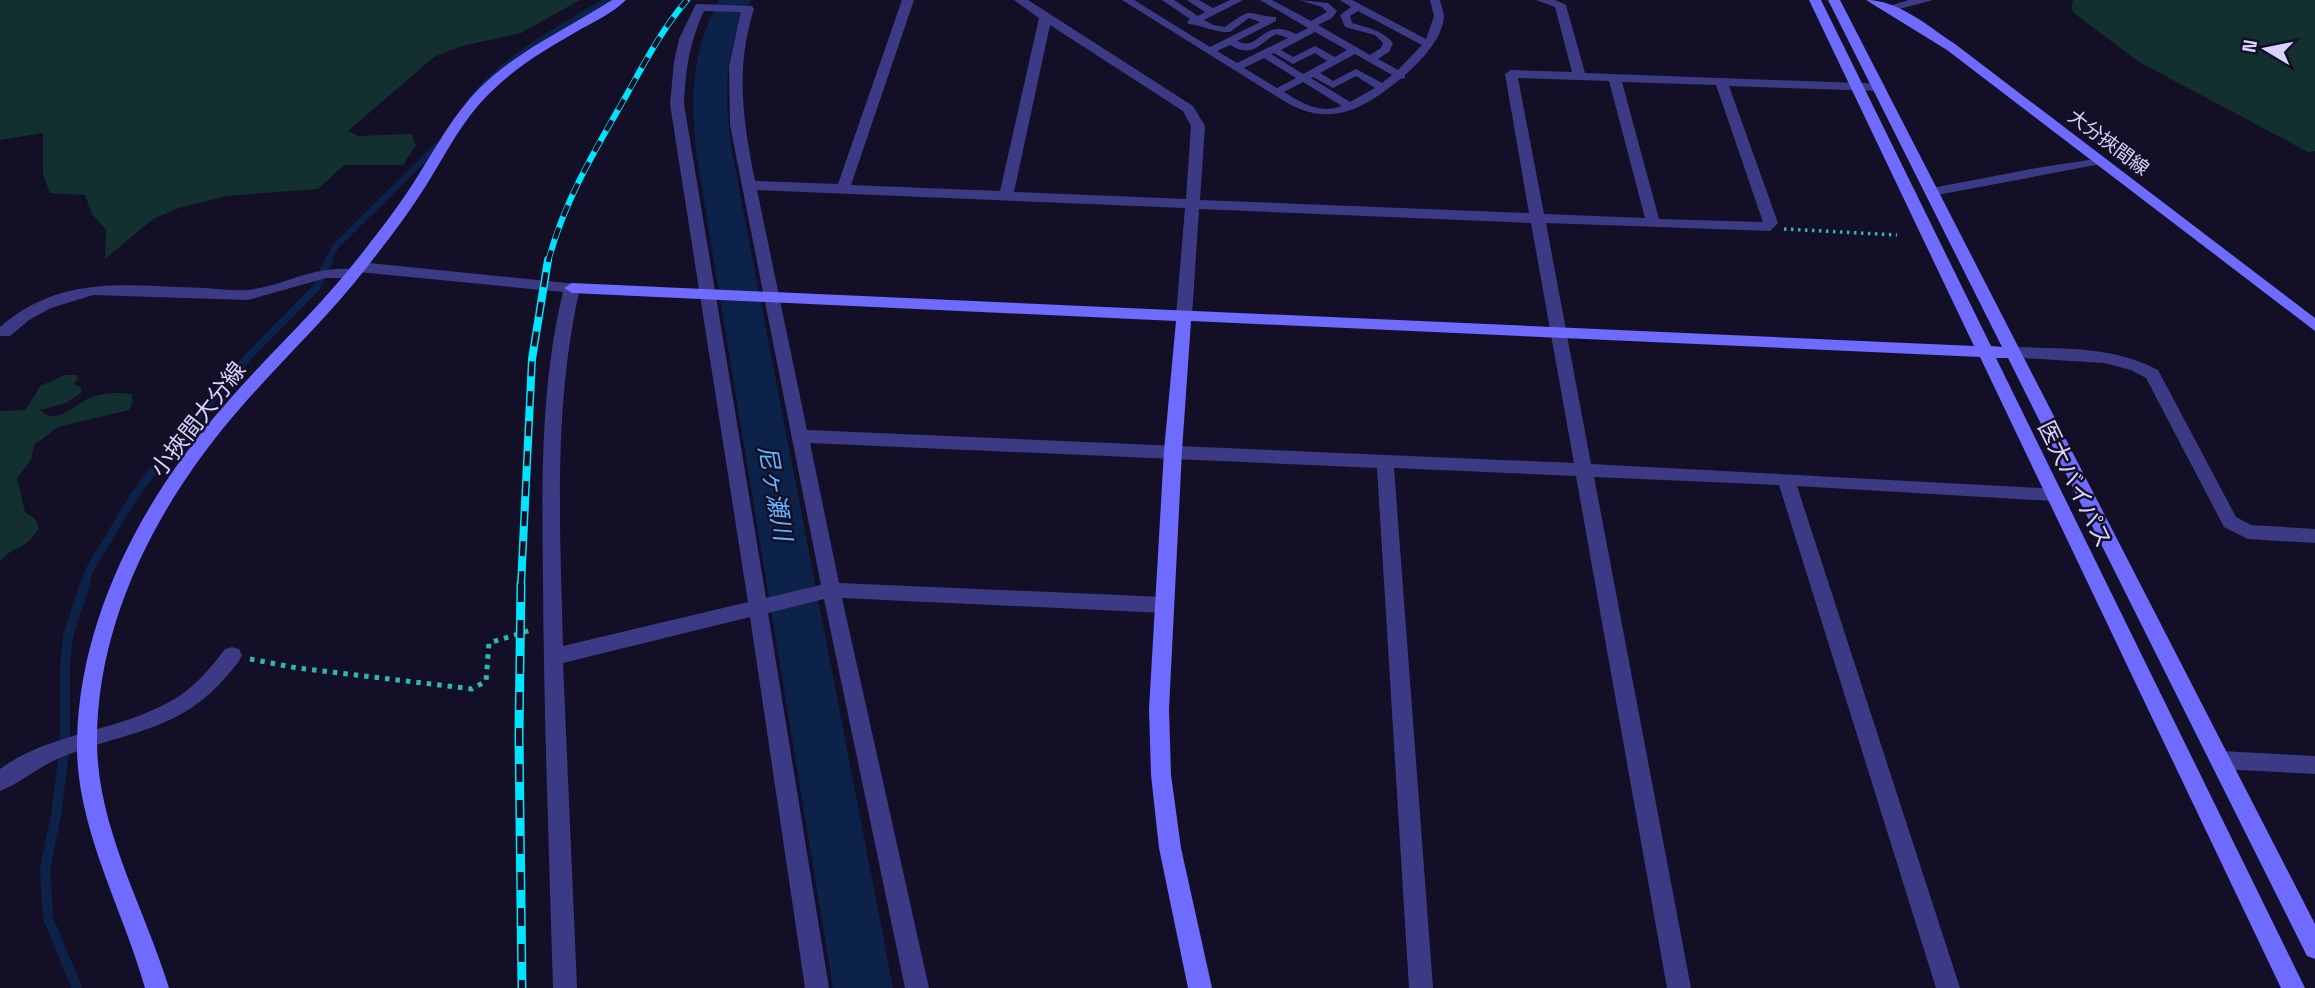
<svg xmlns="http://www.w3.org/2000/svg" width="2315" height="988" viewBox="0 0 2315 988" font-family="'Space Grotesk','Noto Sans JP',sans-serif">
	<rect width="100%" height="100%" fill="#130f26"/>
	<g fill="#12302f">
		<polygon points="0,0 580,0 521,33 462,46 434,57 348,131 358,136 411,134 416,145 403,165 344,165 318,189 226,196 179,208 153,219 105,259 106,230 92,214 85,195 50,193 43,174 43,133 0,140"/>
		<polygon points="2073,0 2315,0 2315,151 2308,152 2139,62 2075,14 2071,9"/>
		<path d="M65,375H76L78,378L74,384L81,387V393L66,403L40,410C56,425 71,408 86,400C100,393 115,392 131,394L133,401L129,410L58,427L34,445L31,460L17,478L25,512L35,519L39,528C24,553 13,544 0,562V411L26,410L40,386Z"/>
	</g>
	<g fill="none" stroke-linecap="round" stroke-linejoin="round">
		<g stroke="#0c2248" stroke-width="6">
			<path d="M471,100C508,55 558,30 607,0"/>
			<polyline points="328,262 335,247 441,142"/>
		</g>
		<polyline stroke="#0c2248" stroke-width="8" points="84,586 90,569 134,496 161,460 248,357 316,288 329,260"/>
		<polyline stroke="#0c2248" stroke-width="10" points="77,988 48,918 45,869 56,815 65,745 65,665 68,636 85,584"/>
		<path fill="#0c2248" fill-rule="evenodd" d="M719,0H751C723,54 724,93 732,152L893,988H833L696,152C691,93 691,54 719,0Z"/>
		<polyline stroke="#2fb8b0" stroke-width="3.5" stroke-dasharray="2.5 4.5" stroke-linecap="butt" points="1784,229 1897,235"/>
		<polyline stroke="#2fb8b0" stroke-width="5" stroke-dasharray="4.5 6" stroke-linecap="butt" points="250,659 297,668 472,689 486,681 489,643 531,630"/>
		<g fill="#3d3a85" fill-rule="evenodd">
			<path d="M1122,0H1134L1210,47L1260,22L1249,18L1230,32C1214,33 1203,25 1189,24L1187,22L1190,19L1162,0H1174L1198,16L1205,12L1187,0H1199L1213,8L1230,0H1243L1204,20L1213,25L1225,27C1255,5 1245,15 1276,17V21L1237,41C1260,53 1261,16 1296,34L1308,28L1260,0H1272L1311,21L1327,12L1322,7L1299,0L1328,3L1337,11L1332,18L1318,25L1370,55L1381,48L1383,43L1375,35L1345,27L1340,15L1351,7L1340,0H1352L1426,39L1434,16L1430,0H1440C1441,5 1444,12 1444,17C1442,39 1421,61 1405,75V78L1400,79C1365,108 1333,127 1289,104ZM1358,11L1422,45L1398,70L1378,59L1389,52L1393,43C1381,30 1369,28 1352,23L1350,16ZM1315,32L1347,50L1335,57L1315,46L1293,57L1281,50ZM1276,34L1288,38L1237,63L1217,51L1230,45C1253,58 1258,45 1276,34ZM1274,53L1293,64L1315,53L1327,61L1303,74L1271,54ZM1355,54L1392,75L1382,83L1356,69L1333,81L1320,73ZM1264,58L1296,78L1277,88L1244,68ZM1356,76L1375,88L1350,102L1311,78L1313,77L1333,88ZM1303,82L1342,106C1320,114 1303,104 1284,92Z"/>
			<polygon points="2102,158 2108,161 2106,163 1932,196 1926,192 1932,188 2042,167"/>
		</g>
		<g fill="#3d3a85" fill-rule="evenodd">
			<path d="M902,0H914L851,185L1000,191L1039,18L1014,0H1028L1193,106L1205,126L1200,200L1529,213L1505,74L1511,70L1572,72L1555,7L1536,0H1555L1566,5L1585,73L1884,84L1885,87L1879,91L1729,86L1778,223L1770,231L1546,223L1591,464L2059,489L2062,494L2059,499L2053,501L1797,486L1960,988H1936L1779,485L1594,477L1691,988H1667L1576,476L1394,468L1433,988H1409L1377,468L810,443L839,583L1165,597L1172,599L1174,605L1172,611L1165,613L842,598L929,988H905L824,599L768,613L829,988H805L750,617L563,663L577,988H553C549,853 544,718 543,584C542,486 540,388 563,292L358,272L357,278H326L248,300L93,295L51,308L29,320L10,336H0V327C62,273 129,286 205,288C219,289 234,291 248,290C287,285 310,266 353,269L354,263L359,262L577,284L580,288C553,405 560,527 563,646L748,602L670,104L674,62L679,39L696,4L752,6L754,9C735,68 743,121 755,181L838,184ZM704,11L741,12L729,66L730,125L821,585L766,598L684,104C686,68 689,44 704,11ZM1050,25L1183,111L1191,126L1186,199L1014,192ZM1518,78L1609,81L1645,218L1544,214ZM1622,82L1716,85L1763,222L1659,219ZM757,190L1185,208L1176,316L1184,321L1192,316L1199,209L1531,223L1574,463L807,430Z"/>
			<polygon points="1909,0 1933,0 1888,12 1882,8"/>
			<path d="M2014,347C2064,349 2112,346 2158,370L2236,517L2251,525L2315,529V543L2248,539L2224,527L2146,378L2131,370L2104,363L2008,357L2006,353L2008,349Z"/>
			<path d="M232,647L239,649L242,655L239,661C185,733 138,727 62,757C39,766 21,783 0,791V769C51,732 117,732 171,701C193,689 210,669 225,649Z"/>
			<polygon points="2220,751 2315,756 2315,774 2220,769 2213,767 2210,760 2213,753"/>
		</g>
		<g fill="#6f6bff" fill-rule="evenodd">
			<path d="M612,0H626C614,12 596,21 581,29C550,47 518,65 492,91C464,117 447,152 427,184C409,213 388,240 367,267C329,316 283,359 242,406C162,497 97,616 97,741C97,828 144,906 169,988H145C122,906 75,827 77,740C80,613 146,493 229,400C271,352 319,308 359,257C377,234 396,210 412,185C435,150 454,111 486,82C523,48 570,27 612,0Z"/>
			<polygon points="1809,0 1821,0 1991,346 2002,347 1828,0 1840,0 2315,924 2315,959 2307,956 2008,358 1996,358 2305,988 2281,988 1980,357 1191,321 1182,451 1169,709 1171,775 1181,848 1212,988 1188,988 1159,848 1151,775 1149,709 1164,451 1176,321 572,293 564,288 572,283 1974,346"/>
			<path d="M1866,0C1899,0 1929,27 1955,44L2315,318V331L1947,50Z"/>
		</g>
		<defs>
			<path id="rail-far2" d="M548,262C564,201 595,150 626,96C645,62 662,29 687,0"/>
			<polyline id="rail-far1" points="521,586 532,359 548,260"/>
			<polyline id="rail" points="521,584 519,734 522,988"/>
		</defs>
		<use href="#rail-far2" stroke="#00e5ff" stroke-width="6"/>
		<use href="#rail-far1" stroke="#00e5ff" stroke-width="8"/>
		<use href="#rail" stroke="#00e5ff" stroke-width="9"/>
		<use href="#rail-far2" stroke="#130f26" stroke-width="4.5" stroke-dasharray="12" stroke-linecap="butt"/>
		<use href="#rail-far1" stroke="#130f26" stroke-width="5" stroke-dasharray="15" stroke-linecap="butt"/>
		<use href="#rail" stroke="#130f26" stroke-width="6" stroke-dasharray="18" stroke-linecap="butt"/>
	</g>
	<g text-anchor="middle" stroke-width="5" stroke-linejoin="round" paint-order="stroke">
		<g font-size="19" fill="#d9d4ff" stroke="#130f26">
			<text transform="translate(2109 142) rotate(37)" y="7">大分挾間線</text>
		</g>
		<g font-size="23" fill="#d9d4ff" stroke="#130f26">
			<text transform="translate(198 419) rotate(-52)" y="8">小挾間大分線</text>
			<text transform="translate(2075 484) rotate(64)" y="8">医大バイパス</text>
		</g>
		<g font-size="24" font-style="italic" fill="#62b6ff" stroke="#130f26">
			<text transform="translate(775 493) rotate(80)" y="8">尼ヶ瀬川</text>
		</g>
	</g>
	<g transform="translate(2266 49) rotate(280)" stroke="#130f26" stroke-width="5" paint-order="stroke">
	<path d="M0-5L12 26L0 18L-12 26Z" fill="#d9d4ff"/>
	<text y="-10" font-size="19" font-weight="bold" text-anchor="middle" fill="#d9d4ff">N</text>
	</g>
</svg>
